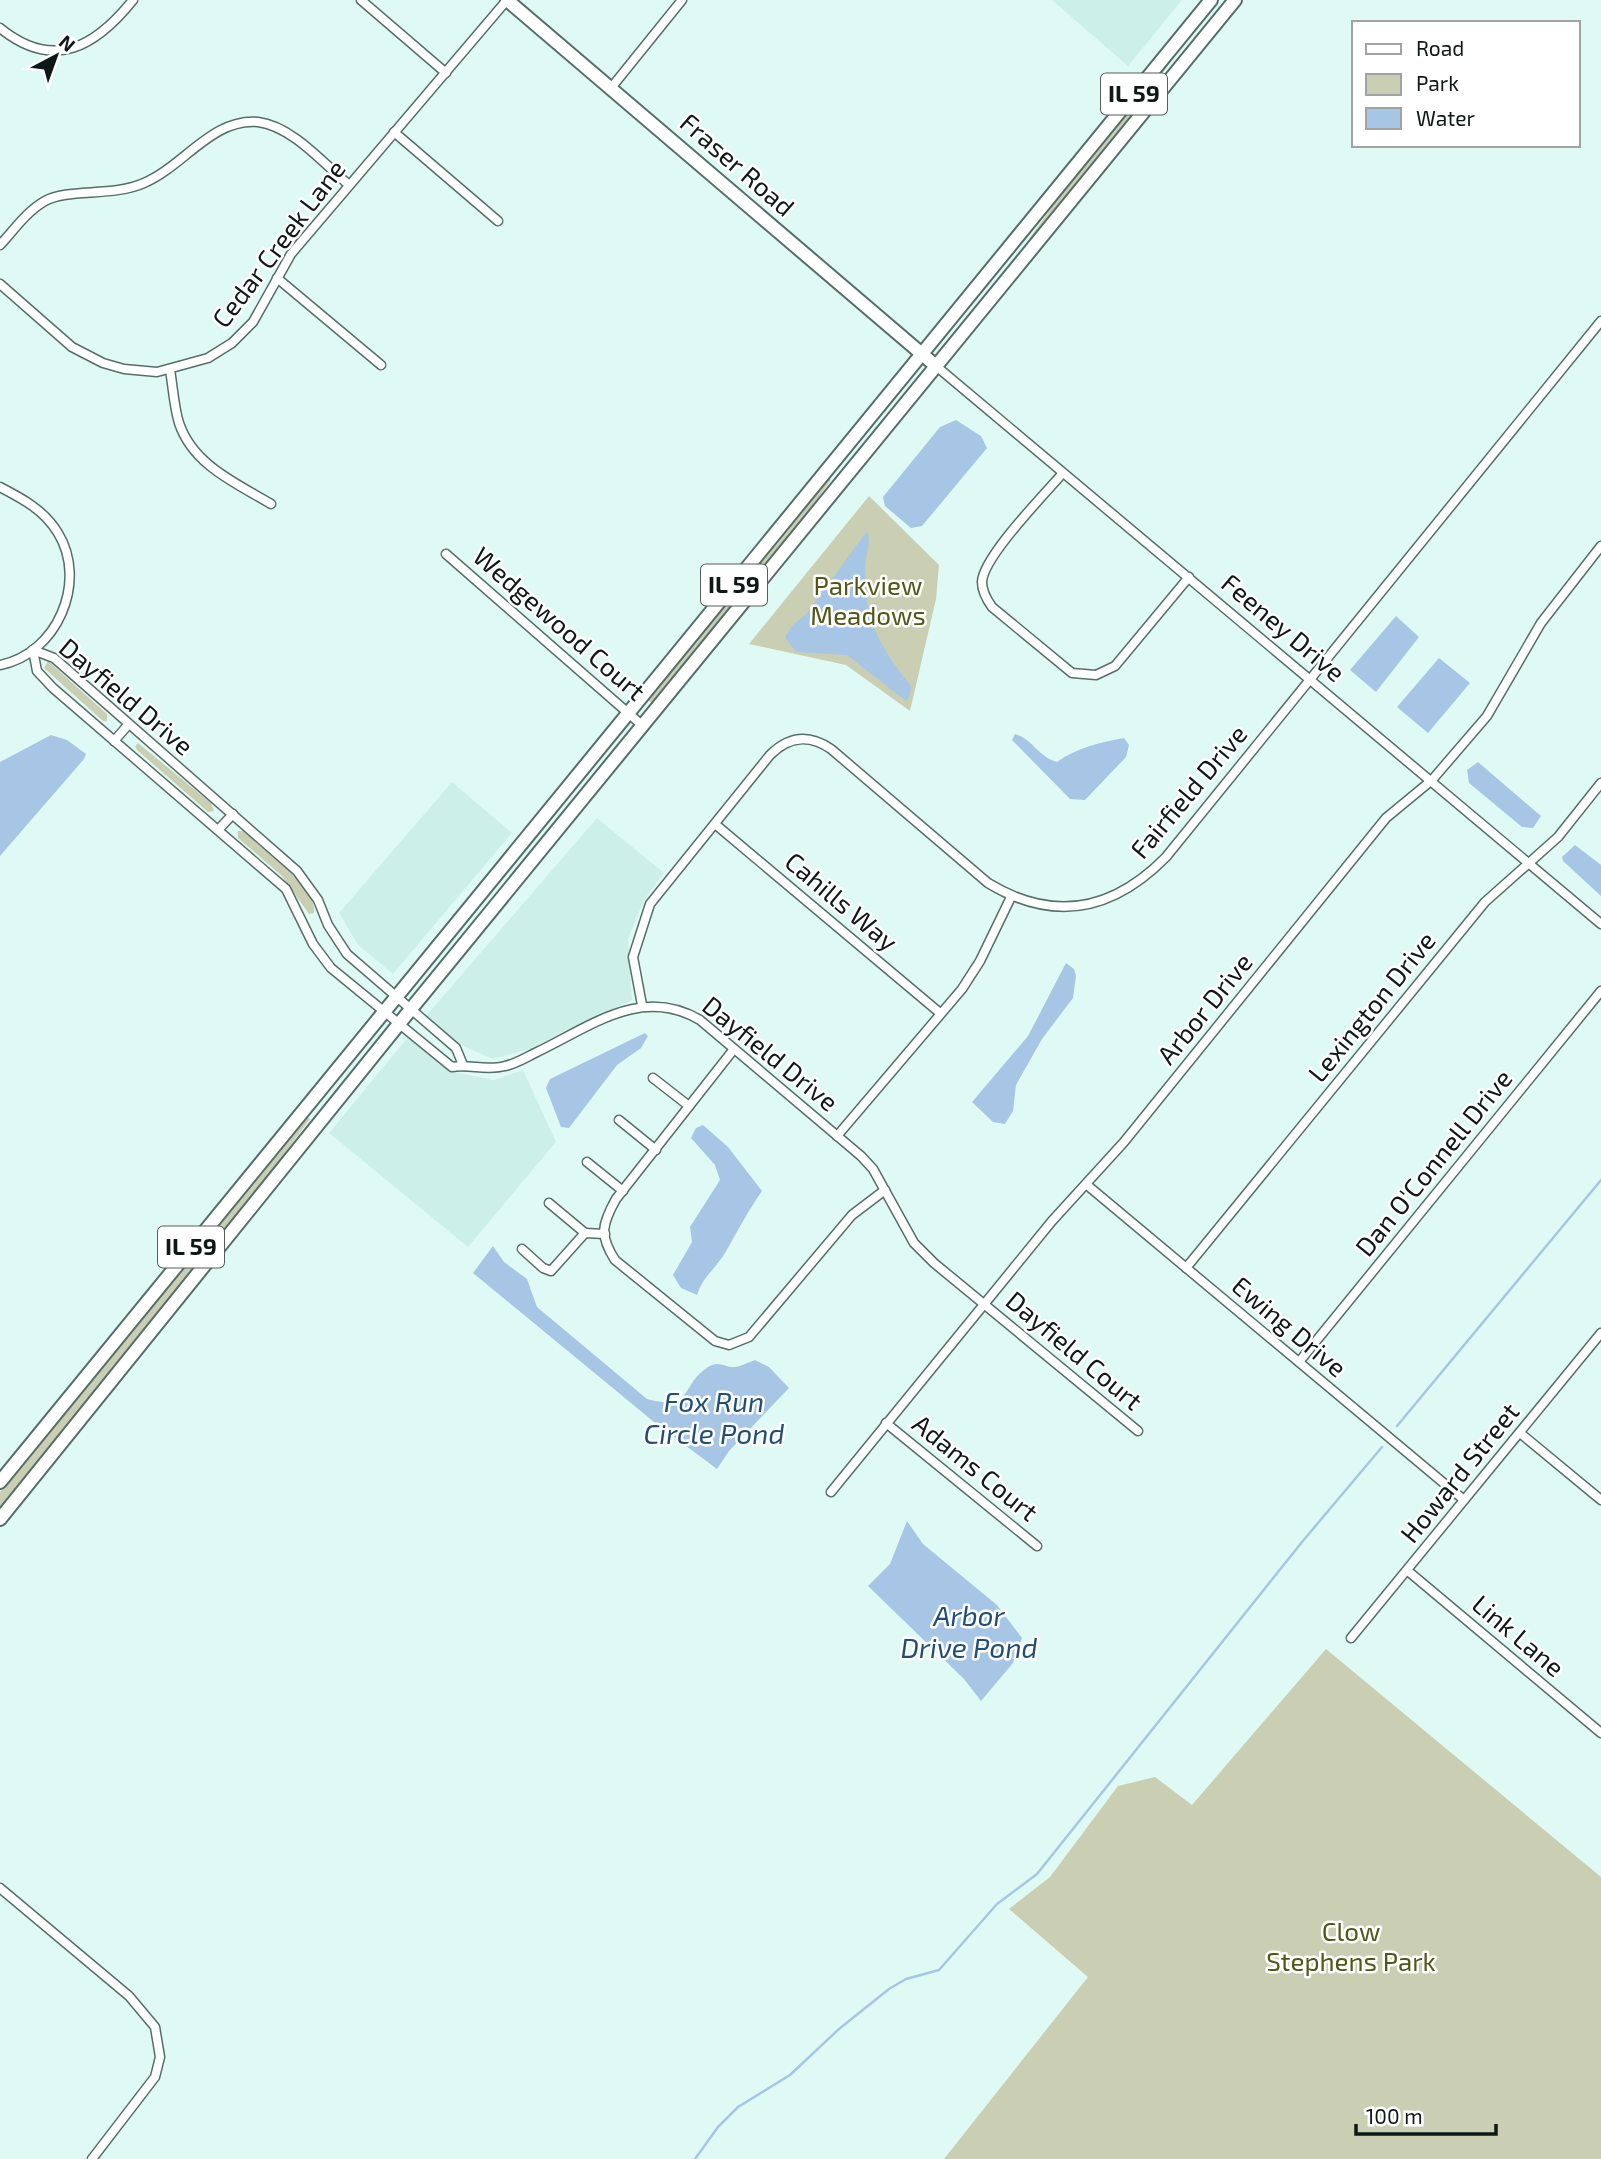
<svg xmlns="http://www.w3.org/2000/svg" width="1601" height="2159" viewBox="0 0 1601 2159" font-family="'Exo 2',sans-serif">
	<rect width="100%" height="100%" fill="#dffaf4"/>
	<g fill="#ccf0e8">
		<polygon points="1052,0 1182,0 1128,66"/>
		<polygon points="452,782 512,833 393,974 358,945 339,913"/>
		<polygon points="597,818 664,873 644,900 628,939 632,1000 526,1050 493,1059 463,1046 425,1017"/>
		<polygon points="408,1037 449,1071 494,1080 523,1070 556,1142 468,1247 329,1133"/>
	</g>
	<g fill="#caceb3">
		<polygon points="1174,56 1145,100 1031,240 1029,239 1060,196"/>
		<polygon points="829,478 831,480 799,525 653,704 648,700"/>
		<polygon points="869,496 939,565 936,599 910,711 846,665 749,644"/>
		<polygon points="48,661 107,714 107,721 103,721 44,668"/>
		<polygon points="138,743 211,803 214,811 208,812 137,750 135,746"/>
		<path d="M238,831H243C259,845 319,890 314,913L309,914L282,876L238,838Z"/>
		<polygon points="307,1117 310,1119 269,1174 0,1508 0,1492"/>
		<polygon points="1326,1649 1601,1877 1601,2159 944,2159 1088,1977 1009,1909 1050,1877 1118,1786 1155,1777 1192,1805"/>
	</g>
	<g fill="#a7c6e5">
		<polygon points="956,420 981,436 987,448 922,526 911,528 885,506 883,497 940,427"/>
		<path d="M867,531C872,543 865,555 865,568C865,621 879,646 911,686L910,695L906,701L847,655L796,652L785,637L792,626L808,612Z"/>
		<polygon points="1396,616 1419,637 1376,692 1350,670"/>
		<polygon points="1439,658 1470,683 1428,733 1397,707"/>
		<path d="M1015,734C1032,739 1040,758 1057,762C1078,747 1099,743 1124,738L1129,745L1126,757L1085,800L1070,799L1012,740Z"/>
		<polygon points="51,735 67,740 86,754 84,759 0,856 0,762"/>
		<polygon points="1478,762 1541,816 1533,828 1522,827 1469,783 1467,770"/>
		<polygon points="1575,845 1601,865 1601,896 1563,861 1562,857"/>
		<polygon points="1066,963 1074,969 1076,976 1073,998 1042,1039 1016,1085 1013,1111 1005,1124 993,1122 972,1102 1028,1036"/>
		<polygon points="645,1033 648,1036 641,1048 617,1065 569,1128 561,1127 546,1088 550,1079"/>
		<path d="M703,1125L728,1147L762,1191C748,1211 737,1232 725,1253C716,1268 702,1278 697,1295L681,1288L673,1275L692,1242L690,1227L720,1180L715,1165L691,1138L696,1128Z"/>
		<path d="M493,1246L504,1262L527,1279L537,1307L647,1399C695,1411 679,1386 708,1367C718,1360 724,1367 734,1367C740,1367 749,1362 755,1360L769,1367L789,1388L729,1451L717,1469L654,1422L473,1273Z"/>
		<polygon points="907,1521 923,1544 997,1605 1022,1638 1013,1663 981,1701 964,1679 868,1586 890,1564"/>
	</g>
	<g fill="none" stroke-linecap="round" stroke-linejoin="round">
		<g stroke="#a7c6e5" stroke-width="2.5">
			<polyline points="1397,1426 1601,1180"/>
			<polyline points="695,2159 718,2127 738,2107 790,2075 839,2029 889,1989 906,1979 939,1970 997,1904 1037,1874 1302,1542 1382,1447"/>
		</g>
		<defs>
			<g id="street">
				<polyline points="361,0 446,73"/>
				<path d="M0,28C54,72 96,46 133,0"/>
				<polyline points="611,88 682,0"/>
				<polyline points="394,132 498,221"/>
				<path d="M0,245C14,230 27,211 45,201C68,188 113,197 144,183C184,166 212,118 258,122C292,126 324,164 349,185"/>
				<polyline points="277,278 381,365"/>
				<polyline points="0,284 72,347 103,363 124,369 157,372 208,358 232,343 253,322 291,254 507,0"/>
				<polyline points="936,366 1601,924"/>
				<path d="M170,370C173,387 174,407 179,423C193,465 236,483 271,504"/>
				<path d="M1062,474C1044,495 983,557 982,582C982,592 987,600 992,607L1072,673L1096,675L1115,666L1189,577"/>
				<path d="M0,487C23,499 44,510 58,533C88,582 57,654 0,665"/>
				<polyline points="446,554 643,726"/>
				<path d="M33,650L37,671L53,688L286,889L313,944L331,968L452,1067C470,1064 486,1071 505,1066C515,1064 525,1058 535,1053C590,1027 641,985 700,1020L861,1156L873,1169L914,1243L934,1263L1138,1431"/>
				<polyline points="33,650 54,658 297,871 318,900 328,925 347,954 456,1048 463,1065"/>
				<polyline points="114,741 128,725"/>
				<polyline points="715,824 940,1013"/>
				<polyline points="218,830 233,814"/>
				<path d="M642,1005L633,957L650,904L770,755C789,736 809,734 831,749L988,883C1054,923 1113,911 1166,857L1601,321"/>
				<path d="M734,1049L616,1199C602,1224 599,1235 615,1260L715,1341L729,1345L749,1337L852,1215L885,1190"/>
				<polyline points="653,1078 689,1106"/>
				<polyline points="619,1120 656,1150"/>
				<polyline points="837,1136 962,989 980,961 1011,897"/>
				<polyline points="587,1162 623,1191"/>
				<polyline points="1087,1185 1464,1500"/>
				<polyline points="549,1203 585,1233"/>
				<polyline points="522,1249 543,1268 551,1271 585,1233 605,1234"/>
				<polyline points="1186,1268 1485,902 1558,837 1601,783"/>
				<polyline points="1299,1362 1601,991"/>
				<polyline points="886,1423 1037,1546"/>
				<polyline points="1520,1433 1601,1500"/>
				<polyline points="831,1492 1052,1221 1124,1142 1386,818 1432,780 1487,716 1541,623 1601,546"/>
				<polyline points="1408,1571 1601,1733"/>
				<polyline points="1351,1638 1601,1333"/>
				<polyline points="0,1888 129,1996 155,2027 160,2057 155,2077 92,2159"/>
			</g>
			<polyline id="secondary" points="507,0 936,366"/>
			<g id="primary">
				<polyline points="0,1482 1211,0"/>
				<polyline points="0,1519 411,1009 1235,0"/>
			</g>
		</defs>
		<use href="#street" stroke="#566e69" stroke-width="11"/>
		<use href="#secondary" stroke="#566e69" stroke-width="16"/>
		<use href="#primary" stroke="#566e69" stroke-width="16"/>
		<use href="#street" stroke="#fff" stroke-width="8"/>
		<use href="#secondary" stroke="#fff" stroke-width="12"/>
		<use href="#primary" stroke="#fff" stroke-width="12"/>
	</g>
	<g text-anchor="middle" stroke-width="5" stroke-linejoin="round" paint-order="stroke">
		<g fill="#fff" stroke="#565d5c" stroke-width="2">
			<rect x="1101" y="73.5" width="66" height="41" rx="5"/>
			<rect x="701" y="564.5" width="66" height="41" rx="5"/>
			<rect x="158" y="1226.5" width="66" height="41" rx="5"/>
		</g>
		<g font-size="24" font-weight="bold" fill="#0e1816">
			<text x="1134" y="102">IL 59</text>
			<text x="734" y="593">IL 59</text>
			<text x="191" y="1255">IL 59</text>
		</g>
		<g font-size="26" fill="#0e1816" stroke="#fff">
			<text transform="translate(737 165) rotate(41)" y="9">Fraser Road</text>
			<text transform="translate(279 244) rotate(-53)" y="9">Cedar Creek Lane</text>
			<text transform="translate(559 624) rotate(41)" y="9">Wedgewood Court</text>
			<text transform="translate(1283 628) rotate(40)" y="9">Feeney Drive</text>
			<text transform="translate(126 697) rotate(40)" y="9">Dayfield Drive</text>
			<text transform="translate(1189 792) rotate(-50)" y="9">Fairfield Drive</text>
			<text transform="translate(841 902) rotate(40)" y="9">Cahills Way</text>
			<text transform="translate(1372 1007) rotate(-51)" y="9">Lexington Drive</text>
			<text transform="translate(1205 1009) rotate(-51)" y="9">Arbor Drive</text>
			<text transform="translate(770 1054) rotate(39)" y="9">Dayfield Drive</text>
			<text transform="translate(1434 1163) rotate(-51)" y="9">Dan O'Connell Drive</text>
			<text transform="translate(1289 1327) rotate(40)" y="9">Ewing Drive</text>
			<text transform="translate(1074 1351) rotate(40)" y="9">Dayfield Court</text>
			<text transform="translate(975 1468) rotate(39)" y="9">Adams Court</text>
			<text transform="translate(1460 1473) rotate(-51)" y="9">Howard Street</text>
			<text transform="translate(1518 1636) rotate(40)" y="9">Link Lane</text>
		</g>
		<g font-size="26" fill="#515717" stroke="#fff">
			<text x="868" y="595">Parkview<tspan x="868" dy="30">Meadows</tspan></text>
			<text x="1351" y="1941">Clow<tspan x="1351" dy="30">Stephens Park</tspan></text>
		</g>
		<g font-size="28" font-style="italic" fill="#204e77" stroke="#fff">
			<text x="714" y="1412">Fox Run<tspan x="714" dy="32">Circle Pond</tspan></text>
			<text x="969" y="1626">Arbor<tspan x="969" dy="32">Drive Pond</tspan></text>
		</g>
	</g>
	<rect x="1352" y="21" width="228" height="126" fill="#ffffff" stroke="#9fa3a2" stroke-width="2"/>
	<rect x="1366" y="44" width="35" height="10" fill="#ffffff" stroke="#9fa3a2" stroke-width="2"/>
	<text x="1416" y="56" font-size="21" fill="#0e1816">Road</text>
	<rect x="1366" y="74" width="35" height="21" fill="#caceb3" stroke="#9fa3a2" stroke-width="2"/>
	<text x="1416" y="91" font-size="21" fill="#0e1816">Park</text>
	<rect x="1366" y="108" width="35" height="21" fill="#a7c6e5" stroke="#9fa3a2" stroke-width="2"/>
	<text x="1416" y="126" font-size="21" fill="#0e1816">Water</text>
	<g transform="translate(56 56) rotate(41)" stroke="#ffffff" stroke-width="5" paint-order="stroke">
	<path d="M0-5L12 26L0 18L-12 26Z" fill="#0e1816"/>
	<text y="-10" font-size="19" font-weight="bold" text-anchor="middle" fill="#0e1816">N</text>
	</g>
	<path d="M1356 2124v10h140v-10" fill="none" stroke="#0e1816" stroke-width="3.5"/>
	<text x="1366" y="2124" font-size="21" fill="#0e1816" stroke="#ffffff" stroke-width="5" paint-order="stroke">100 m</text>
</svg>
